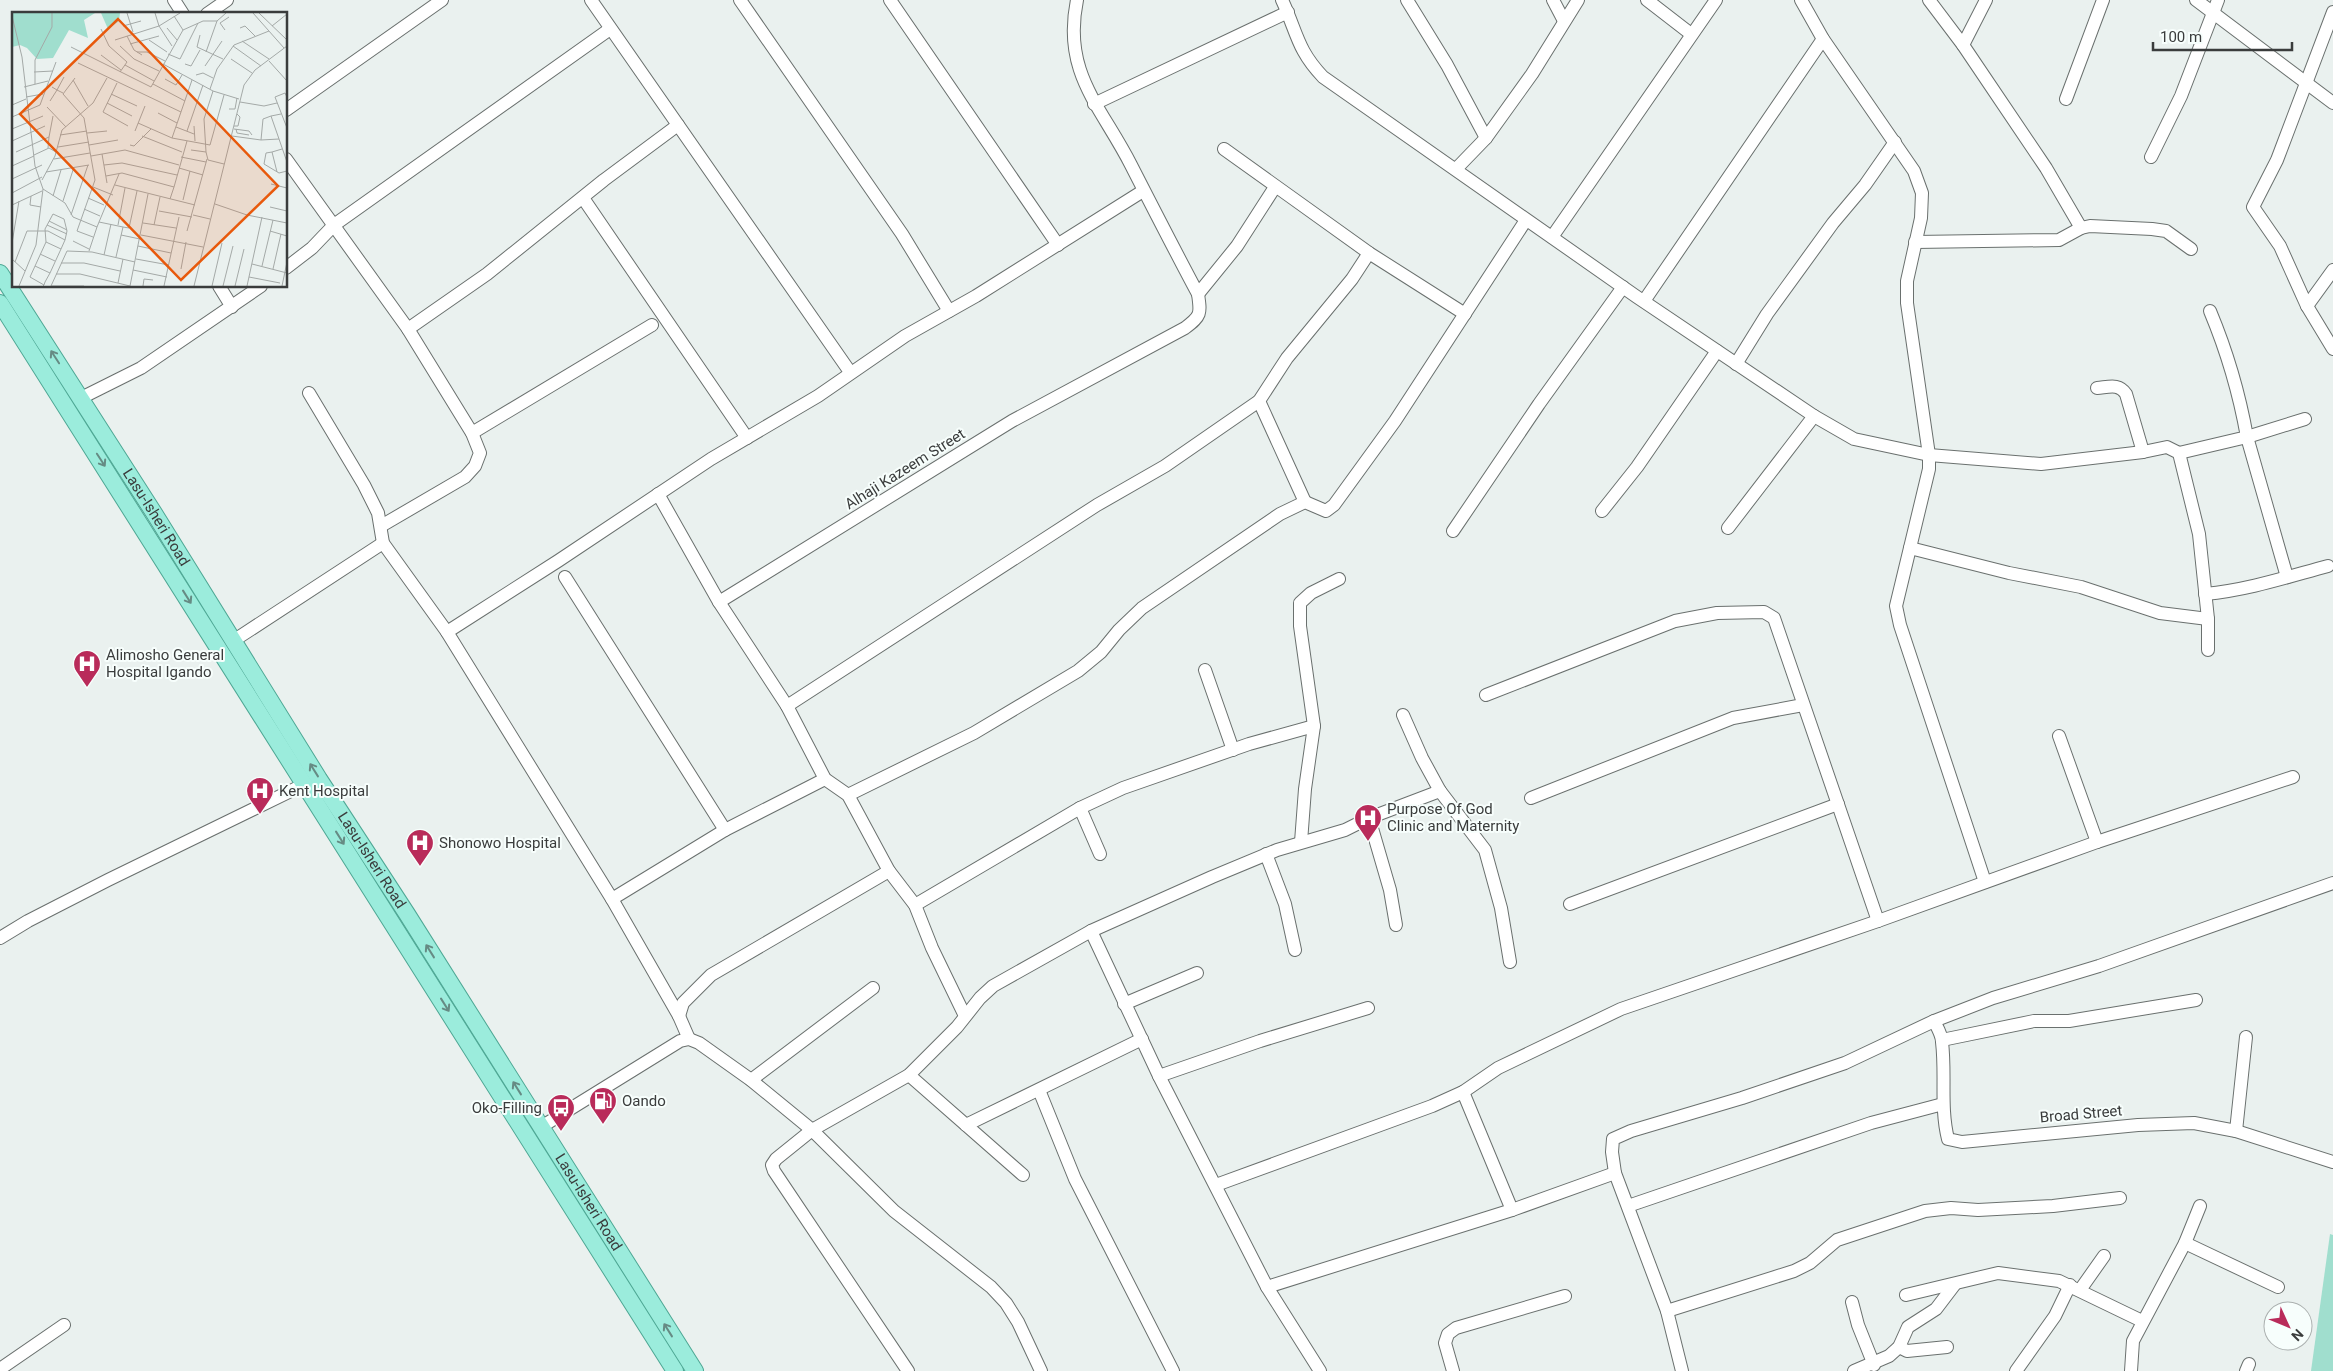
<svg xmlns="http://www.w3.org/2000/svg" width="2333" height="1371" viewBox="0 0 2333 1371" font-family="Roboto,sans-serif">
	<rect width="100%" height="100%" fill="#eaf1ef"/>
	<polygon fill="#a0dece" points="2330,1234 2333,1235 2333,1371 2311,1371"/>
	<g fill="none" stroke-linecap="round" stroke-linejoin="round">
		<defs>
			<g id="minor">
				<polyline points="174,0 183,14"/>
				<polyline points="591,0 850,372"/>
				<polyline points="740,0 902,234 949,311"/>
				<polyline points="890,0 1058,245"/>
				<path d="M1282,0C1297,32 1297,50 1323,77L1637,297L1814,416L1854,439L1929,455L2041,464L2143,452L2167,447L2179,453L2199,534L2208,619V650"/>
				<polyline points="1407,0 1447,65 1486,138"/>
				<polyline points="1553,0 1564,21"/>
				<polyline points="1647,0 1691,34"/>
				<polyline points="1801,0 1823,39 1914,171 1922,193 1921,218 1907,281 1907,303 1929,455 1929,469 1896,606 1900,625 1985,882"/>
				<polyline points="1929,0 1963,45 1986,0"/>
				<polyline points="2196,0 2333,103"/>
				<polyline points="2333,12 2277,160 2253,207 2280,246 2307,306 2333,349"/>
				<polyline points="207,14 227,0"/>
				<polyline points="1963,45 2046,168 2081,228"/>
				<polyline points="2066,99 2103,0"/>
				<polyline points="1094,104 1288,12"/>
				<polyline points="286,110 442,0"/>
				<polyline points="1224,149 1369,253 1465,314"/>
				<polyline points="2151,157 2181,96 2218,0"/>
				<polyline points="286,159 408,329 472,433 480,453 475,466 465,477 381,526"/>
				<polyline points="1456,169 1486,138 1532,74 1578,0"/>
				<polyline points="583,198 747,438"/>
				<polyline points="1552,237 1716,0"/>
				<polyline points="1915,242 2059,240 2081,228 2090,226 2152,229 2166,231 2191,249"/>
				<polyline points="286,268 312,248 334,225 610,29"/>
				<polyline points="219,286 232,307"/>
				<polyline points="1198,294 1237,246 1275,187"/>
				<polyline points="1644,301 1823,39"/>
				<polyline points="2307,306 2333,270"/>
				<polyline points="408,329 487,274 604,180 678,125"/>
				<polyline points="1736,364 1767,314 1833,223 1865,185 1895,142"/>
				<path d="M2097,388C2109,387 2119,383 2126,394L2143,452"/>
				<polyline points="309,393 364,485 378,513 383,543 447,632 612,899 679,1016 689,1039"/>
				<polyline points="81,398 141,368 261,286"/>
				<polyline points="1259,401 1305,502"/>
				<polyline points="472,433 652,325"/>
				<path d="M2179,453L2247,437C2239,392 2228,354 2210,311"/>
				<path d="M658,494L719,602L1012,421L1185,328C1201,316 1201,314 1198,294C1175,251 1153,208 1131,165C1101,106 1062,73 1077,0"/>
				<polyline points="1602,511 1637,467 1717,351"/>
				<polyline points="1728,528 1814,416"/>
				<polyline points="1453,531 1539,404 1623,287"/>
				<polyline points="1910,548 2009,573 2081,587 2160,613 2208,619"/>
				<polyline points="565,577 725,830"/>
				<polyline points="2287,577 2247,437 2305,419"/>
				<path d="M2205,594C2248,590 2287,577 2328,566"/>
				<polyline points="719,602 787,706 825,779 848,795 889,871 915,905 932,948 965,1016"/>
				<polyline points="447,632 558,561 711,459 818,396 905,336 976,296 1143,191"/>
				<polyline points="233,641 383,543"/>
				<polyline points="1205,670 1233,750"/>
				<polyline points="1486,695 1675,621 1717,613 1764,612 1774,618 1878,921"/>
				<polyline points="787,706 1097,505 1165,466 1259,401 1287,358 1352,279 1369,253"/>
				<polyline points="1403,715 1422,758 1440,791 1485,850 1501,908 1510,962"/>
				<polyline points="2059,736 2097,842"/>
				<polyline points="848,795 974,733 1078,671 1101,652 1119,630 1142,608 1280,514 1305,502 1326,511 1334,505 1395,421 1526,220"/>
				<polyline points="1531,798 1733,718 1803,705"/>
				<polyline points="1080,808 1100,854"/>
				<polyline points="1369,818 1390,890 1396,925"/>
				<polyline points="1301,842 1305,789 1314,726 1300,626 1300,603 1311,593 1339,579"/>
				<polyline points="1266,854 1285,904 1295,950"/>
				<polyline points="612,899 725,830 825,779"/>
				<polyline points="1570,904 1838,804"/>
				<polyline points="915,905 1080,808 1123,788 1249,744 1314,726"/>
				<polyline points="1091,931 1159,1076 1267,1287 1320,1371"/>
				<polyline points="0,938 28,921 108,880 305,784"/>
				<polyline points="1124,1004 1197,973"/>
				<polyline points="679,1016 683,1003 711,975 889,871"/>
				<path d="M1934,1021C1937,1027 1942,1035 1942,1042C1946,1075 1940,1107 1948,1139L1962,1142L2138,1125L2194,1123L2236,1131L2333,1162"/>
				<polyline points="1942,1040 2034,1021 2069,1021 2196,1000"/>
				<polyline points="909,1075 1023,1175"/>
				<polyline points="1159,1076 1260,1041 1368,1008"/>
				<polyline points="751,1080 873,988"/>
				<polyline points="1039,1090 1075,1179 1173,1371"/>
				<polyline points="1463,1092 1512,1210"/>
				<polyline points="966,1125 1142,1039"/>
				<polyline points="541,1127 680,1041 689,1039 699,1043 751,1080 812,1130 894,1211 991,1287 1006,1303 1018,1322 1041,1371"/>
				<polyline points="2236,1131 2246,1037"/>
				<polyline points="1216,1185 1432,1106 1463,1092 1498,1068 1621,1009 1878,921 2097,842 2293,777"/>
				<polyline points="1628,1206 1871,1123 1943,1104"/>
				<polyline points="2185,1243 2278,1287"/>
				<polyline points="1267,1287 1512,1210 1615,1173"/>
				<polyline points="2080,1290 2104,1256"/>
				<polyline points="1906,1295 1998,1273 2059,1281 2142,1321"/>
				<polyline points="1852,1302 1858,1325 1874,1365"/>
				<polyline points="1667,1311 1794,1271 1810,1263 1837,1240 1925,1211 1951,1208 1978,1210 2053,1206 2120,1198"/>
				<polyline points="1899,1347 1907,1351 1947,1347"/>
				<polyline points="0,1369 64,1325"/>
				<polyline points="908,1371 774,1171 772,1165 776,1159 812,1130 909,1075 957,1027 980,998 993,986 1091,931 1212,877 1277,850 1345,830 1369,818 1440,791"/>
				<polyline points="1453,1371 1445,1343 1448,1334 1456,1328 1565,1296"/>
				<polyline points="1682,1371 1667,1311 1615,1173 1612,1152 1613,1139 1631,1131 1742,1098 1845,1063 1934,1021 1993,998 2099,966 2333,883"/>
				<polyline points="1854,1371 1889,1356 1899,1347 1908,1327 1936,1309 1955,1284"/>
				<polyline points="2016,1371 2055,1316 2070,1285"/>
				<polyline points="2131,1371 2133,1341 2185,1243 2200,1206"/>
				<polyline points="2246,1371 2249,1364"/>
			</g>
			<g id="major">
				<path id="s1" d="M0,273L154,513L319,779L407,914L695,1371"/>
				<polyline points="0,303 675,1371"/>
			</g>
		</defs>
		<use href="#minor" stroke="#6a706e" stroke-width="14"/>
		<use href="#major" stroke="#4ea794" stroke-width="18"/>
		<use href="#minor" stroke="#fff" stroke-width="12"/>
		<use href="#major" stroke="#9becdc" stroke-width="16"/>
	</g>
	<defs><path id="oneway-shaft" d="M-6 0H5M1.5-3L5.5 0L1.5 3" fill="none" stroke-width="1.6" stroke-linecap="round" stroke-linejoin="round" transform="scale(1.25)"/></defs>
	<g stroke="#668b84">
		<use href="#oneway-shaft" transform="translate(55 357) rotate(-123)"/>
		<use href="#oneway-shaft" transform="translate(101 460) rotate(57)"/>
		<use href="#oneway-shaft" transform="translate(187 597) rotate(58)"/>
		<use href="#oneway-shaft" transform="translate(314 770) rotate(-122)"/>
		<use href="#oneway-shaft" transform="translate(340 838) rotate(58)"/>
		<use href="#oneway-shaft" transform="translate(430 951) rotate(-122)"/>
		<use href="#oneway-shaft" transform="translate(445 1005) rotate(58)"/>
		<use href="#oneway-shaft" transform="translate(517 1088) rotate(-122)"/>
		<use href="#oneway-shaft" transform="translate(668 1330) rotate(-122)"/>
	</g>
	<defs>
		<symbol id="hospital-pin" viewBox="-11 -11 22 30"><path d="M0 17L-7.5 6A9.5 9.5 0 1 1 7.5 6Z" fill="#b92b5a" stroke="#f7fefc"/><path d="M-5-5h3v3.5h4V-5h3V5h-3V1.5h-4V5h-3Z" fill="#fff"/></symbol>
		<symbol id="fuel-pin" viewBox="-11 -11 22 30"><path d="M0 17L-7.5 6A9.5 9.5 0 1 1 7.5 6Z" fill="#b92b5a" stroke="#f7fefc"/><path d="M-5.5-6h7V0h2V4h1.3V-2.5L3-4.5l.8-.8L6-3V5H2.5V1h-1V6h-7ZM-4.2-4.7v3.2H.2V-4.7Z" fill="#fff"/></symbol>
		<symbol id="bus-pin" viewBox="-11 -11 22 30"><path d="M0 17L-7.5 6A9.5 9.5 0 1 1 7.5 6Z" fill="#b92b5a" stroke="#f7fefc"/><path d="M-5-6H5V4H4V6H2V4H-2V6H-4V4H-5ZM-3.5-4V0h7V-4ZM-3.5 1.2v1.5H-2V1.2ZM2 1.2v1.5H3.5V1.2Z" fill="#fff"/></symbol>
	</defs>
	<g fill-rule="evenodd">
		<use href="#hospital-pin" x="71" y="648" width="32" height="43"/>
		<use href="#hospital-pin" x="244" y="775" width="32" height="43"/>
		<use href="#hospital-pin" x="1352" y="802" width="32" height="43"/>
		<use href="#hospital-pin" x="404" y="827" width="32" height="43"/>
		<use href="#fuel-pin" x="587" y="1085" width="32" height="43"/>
		<use href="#bus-pin" x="545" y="1092" width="32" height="43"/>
	</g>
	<g text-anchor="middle" stroke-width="4" stroke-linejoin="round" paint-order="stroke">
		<g font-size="15" fill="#3a3c3c" stroke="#f7fefc">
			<text transform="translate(905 469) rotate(-32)" y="5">Alhaji Kazeem Street</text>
			<text dy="5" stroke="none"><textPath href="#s1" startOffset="290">Lasu-Isheri Road</textPath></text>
			<text dy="5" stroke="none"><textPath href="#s1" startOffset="695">Lasu-Isheri Road</textPath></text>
			<text transform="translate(2081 1114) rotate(-5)" y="5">Broad Street</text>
			<text dy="5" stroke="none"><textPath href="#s1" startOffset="1100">Lasu-Isheri Road</textPath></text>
		</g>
		<g font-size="15" fill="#3a3c3c" stroke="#f7fefc" text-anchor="start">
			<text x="106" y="660">Alimosho General<tspan x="106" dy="17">Hospital Igando</tspan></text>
			<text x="279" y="796">Kent Hospital</text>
			<text x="1387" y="814">Purpose Of God<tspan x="1387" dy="17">Clinic and Maternity</tspan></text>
			<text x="439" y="848">Shonowo Hospital</text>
			<text x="622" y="1106">Oando</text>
			<text x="542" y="1113" text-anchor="end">Oko-Filling</text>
		</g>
	</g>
	<g transform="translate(12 12)">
		<rect width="275" height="275" fill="#eaf1ef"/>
		<path d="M0,1H83L72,8L76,26L57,18L41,46L25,47L15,36L8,33L0,35ZM89,1H108L107,9L96,17Z" fill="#a0dece"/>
		<path fill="none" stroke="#a4a9a7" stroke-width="1" d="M115,1L121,20M143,1L147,14L160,34M241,1L272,36M247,1L275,28M0,4L10,45L23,154L31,177L24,233L7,274M162,4L171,18M111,14L129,9M260,14L275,2M155,16L165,28M228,16L233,14L243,24M89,17L97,34L115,50L108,60M213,18L208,11L217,5M188,23L185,35L211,47M115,24L122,38L130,43M103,28L147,14L168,1M137,28L155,40M230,29L257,47M118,32L147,24M108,34L122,47L147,59M221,34L249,54M59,35L139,75L171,18L191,9H205L214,1M125,40H135L153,49M194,40L205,9M156,42L168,47L186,11M89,43L109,58M219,47L240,61M257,49L275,69M66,51L169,100M151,52L201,79L227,87M173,52L179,54L188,38M113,53L142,69M193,54L210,29M22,60L41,59M184,63L191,61L201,66M63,66L51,82L72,106L83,168L65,219L81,225M153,67L164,73L170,63M61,68L76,94M105,71L91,100L116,114M23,72V48L40,15V1M141,72L173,89M12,75L36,69M40,75L45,78L52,65M198,77L205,57L222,33L257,19M201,79L192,107L194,140L196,148L212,152M99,82L125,94M14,85L31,82M275,85L273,81L263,85L275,116M38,89L45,78L51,81M228,90L252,94L265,91M95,91L120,104M0,93L14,87M35,95L54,115M217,97H223L225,86M146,101L165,111M269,102L259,104L275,150M259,104L251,107L249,128L267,127M0,105L28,93L44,50M126,111L160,126L198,133L212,83M182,114L183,129M222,114H226L228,105L225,102M164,115L182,122M0,117L31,104M222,117L237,119L240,123M224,117L225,121L237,123M123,119L133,94M175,119L191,73M75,121L95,119M48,123L75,119M130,124L170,140M220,124L249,128M37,125L41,104M160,126L180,68M0,129L33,114M77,133L106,128M118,133L122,134L139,117M46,135L77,130M179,138L194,140M4,140L37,125L36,136M260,140L254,141L252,152L267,161L275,159M90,142L95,171M22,143L37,136L44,140M79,144L113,138L167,153M169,145L194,150M42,147L78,141M92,153L110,151L165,163M0,154L22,144M167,156L191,163M34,160L77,153M265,160L260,140L270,137M94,164L110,161L162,175L158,187M0,167L30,153M30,168L43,144L50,118L81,91L95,66M259,172L275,176M103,173L183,193M81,175L101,183M162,175L175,129M31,177L53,191L61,205L85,215L87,210L111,215M0,181L30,165M19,184L18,193L29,195M41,184L49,158M76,186L92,193M171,188L178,159M51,189L62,155M203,192L235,203L275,211M0,193L30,179M258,195L275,199M72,197L88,204M147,199L180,205M59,203L76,153M181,203L198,207M37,209L55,218M87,210L107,162M131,211L164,216M35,213L55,222M106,213L113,176M142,213L148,185M175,219L195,147M258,219L275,224M109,223L128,227M129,223L191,235M61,229L77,237M34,230L49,237M0,231L7,189M126,234L159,241M77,239L85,215M28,242L43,249M92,243L99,212M104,245L111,215L117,216L125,179M0,247L13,259M124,247L157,253M3,250L15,219H36L53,228M49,251H72L108,259M240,252L275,261M23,254L38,261M250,254L261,208M169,257L174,230M261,257L269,222M121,258L155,265M44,262H68L118,274M237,265L268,271M106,271L111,247M31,274L32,273L33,270L38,261L49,237L53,228L55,219L52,207L41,202L33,217L34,230L18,265L32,273M39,274L55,239L80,240L123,250M39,274H72M118,274L136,182M131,274L132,267L141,268M152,274L167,205M182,274L232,73L243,58L275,34M200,274L210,231M211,274L221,234M223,274L232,237M235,274L250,205M270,274L275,250"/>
		<path fill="#e8590c" fill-opacity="0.15" stroke="#e8590c" stroke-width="2.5" d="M106,7L266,174L169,268L8,102Z"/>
		<rect width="275" height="275" fill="none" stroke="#3a3c3c" stroke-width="2.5"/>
	</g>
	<g transform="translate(2288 1326) rotate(134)"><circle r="24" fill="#f7fefc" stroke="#abb0af"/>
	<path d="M0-4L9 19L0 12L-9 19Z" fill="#b92b5a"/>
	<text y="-8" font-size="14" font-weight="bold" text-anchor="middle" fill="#3a3c3c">N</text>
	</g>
	<path d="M2153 42v8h139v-8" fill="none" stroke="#3a3c3c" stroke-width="2.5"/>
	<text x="2160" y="42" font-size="15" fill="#3a3c3c" stroke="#f7fefc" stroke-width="4" paint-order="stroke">100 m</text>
</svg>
